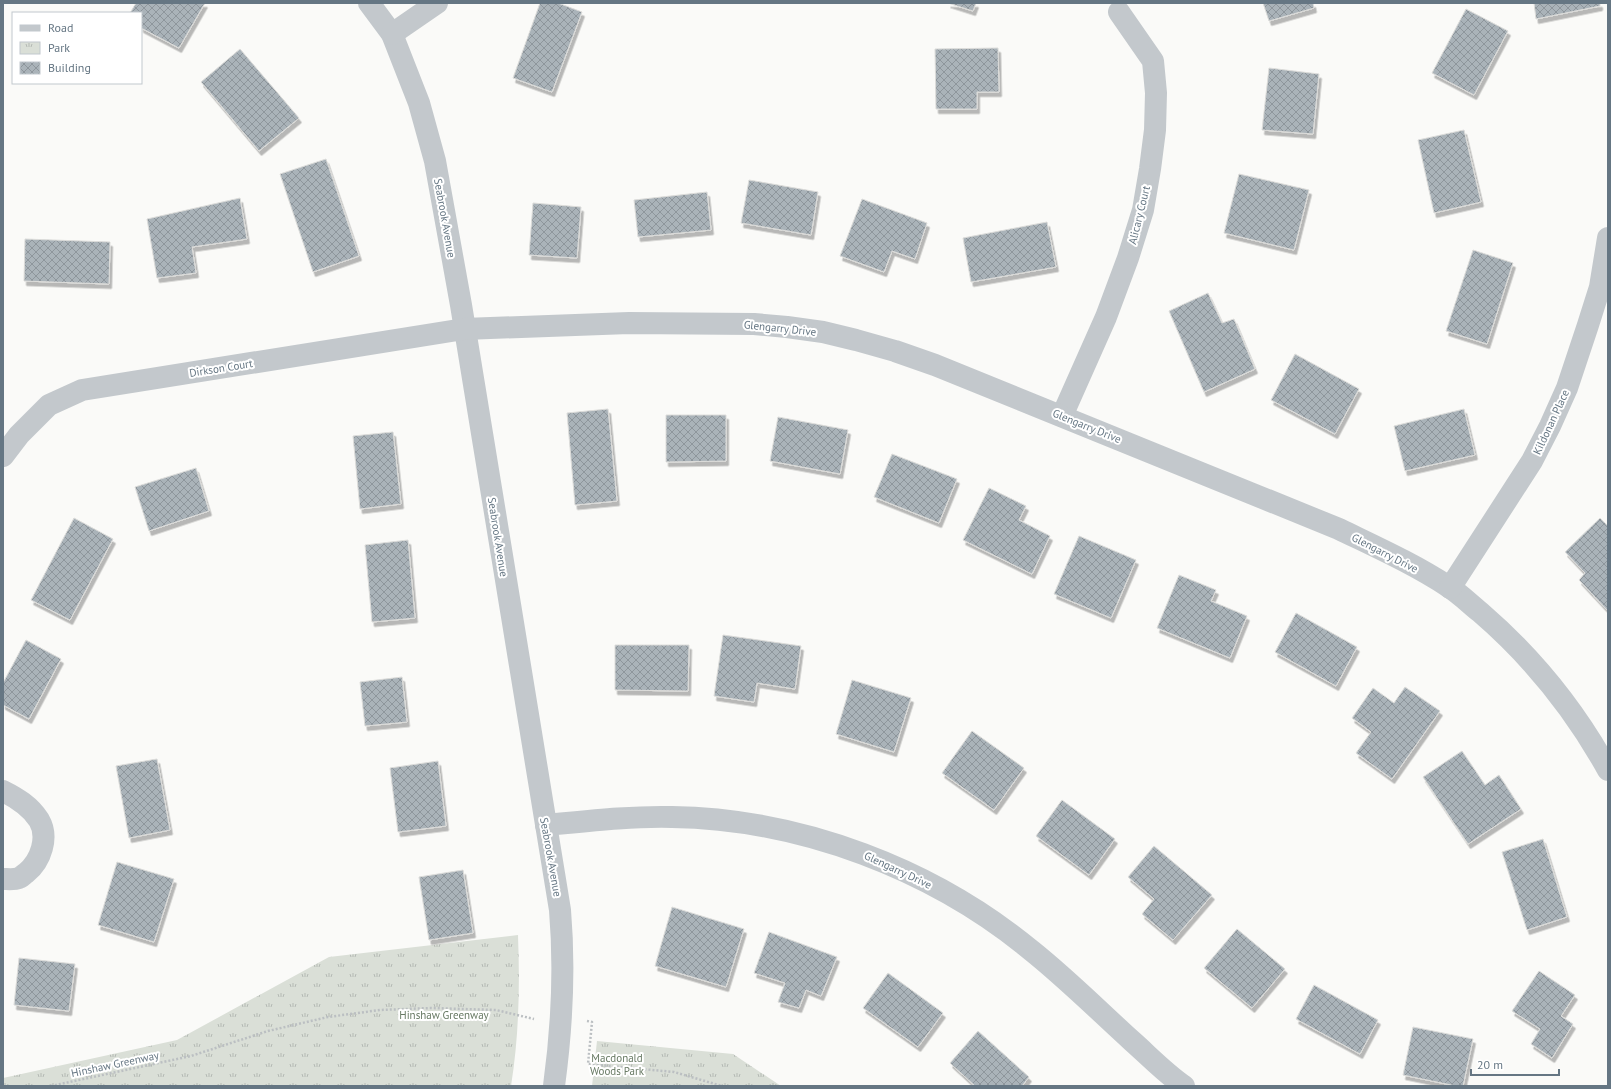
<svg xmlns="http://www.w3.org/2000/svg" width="1611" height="1089" viewBox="0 0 1611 1089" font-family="'PT Sans',sans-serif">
	<defs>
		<pattern id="park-tufts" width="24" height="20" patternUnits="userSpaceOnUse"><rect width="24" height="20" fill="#dadfd7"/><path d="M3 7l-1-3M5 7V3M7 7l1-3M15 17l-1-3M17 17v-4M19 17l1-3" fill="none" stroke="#b4b9b4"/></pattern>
		<pattern id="building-cross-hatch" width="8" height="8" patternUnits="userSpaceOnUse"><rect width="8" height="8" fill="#aab3b9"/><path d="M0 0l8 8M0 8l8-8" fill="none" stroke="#8e969c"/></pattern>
		<filter id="shadow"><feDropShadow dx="2.5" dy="4.5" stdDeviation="0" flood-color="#0004"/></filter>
	</defs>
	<rect width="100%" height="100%" fill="#fafaf8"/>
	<g fill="url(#park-tufts)">
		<path d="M518,935C520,985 519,1037 511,1086H3V1078L177,1040L329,957Z"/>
		<polygon points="597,1041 733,1054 781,1086 592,1086"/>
	</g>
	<g fill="url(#building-cross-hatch)" stroke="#dcdcda" filter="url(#shadow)">
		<polygon points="136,3 205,3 179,48 141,28 141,13 130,13"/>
		<polygon points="540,3 558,3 582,12 552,92 513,78"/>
		<polygon points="948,3 976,3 973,11"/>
		<polygon points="1263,3 1313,3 1314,8 1269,21"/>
		<polygon points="1534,3 1600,3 1600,6 1536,19"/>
		<polygon points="1466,9 1508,31 1474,95 1432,73"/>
		<polygon points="998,48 999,92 977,92 977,109 936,109 935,49"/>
		<polygon points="240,49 299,118 259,151 201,82"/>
		<polygon points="1269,68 1319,74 1313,134 1262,130"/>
		<polygon points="1464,130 1481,202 1434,213 1418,140"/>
		<polygon points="326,159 359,256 313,272 280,174"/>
		<polygon points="1239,174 1309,190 1294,250 1224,233"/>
		<polygon points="749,180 818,192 811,235 741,223"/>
		<polygon points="707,192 711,230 638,237 634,200"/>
		<polygon points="240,198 247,239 192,247 196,273 157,278 147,219"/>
		<polygon points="862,199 927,223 915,259 892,251 884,272 840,256"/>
		<polygon points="533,203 581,207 577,258 529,255"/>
		<polygon points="1047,222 1056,267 971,282 963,238"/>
		<polygon points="25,239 110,242 109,284 24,281"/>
		<polygon points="1473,250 1513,263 1487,344 1446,331"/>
		<polygon points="1208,293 1222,323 1234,319 1255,369 1204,392 1169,311"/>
		<polygon points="1295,354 1359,389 1335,434 1271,400"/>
		<polygon points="608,409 617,501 575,505 567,413"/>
		<polygon points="1464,409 1475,455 1405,471 1394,426"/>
		<polygon points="666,415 726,415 726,461 666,462"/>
		<polygon points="778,417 848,430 840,474 770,461"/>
		<polygon points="393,432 401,504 360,509 353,436"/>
		<polygon points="892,454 957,479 939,523 874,497"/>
		<polygon points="196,468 209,511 149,531 135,487"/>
		<polygon points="989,488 1026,506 1019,520 1050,536 1032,574 963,540"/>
		<polygon points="74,518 113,539 70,620 31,600"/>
		<polygon points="1600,518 1608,526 1608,611 1579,580 1585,573 1565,552"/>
		<polygon points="1079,536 1136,560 1111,618 1054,594"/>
		<polygon points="408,540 415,618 372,622 365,545"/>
		<polygon points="1179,575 1216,590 1211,601 1247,616 1230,658 1157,628"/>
		<polygon points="1296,613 1357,647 1336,686 1275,652"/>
		<polygon points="723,635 801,646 795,689 757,683 754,702 714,696"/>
		<polygon points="26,640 61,659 29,719 3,705 3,683"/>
		<polygon points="615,645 689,645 688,691 615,690"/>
		<polygon points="402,677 407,722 365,726 360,682"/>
		<polygon points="852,680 911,698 894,752 836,734"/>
		<polygon points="1405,687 1440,711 1392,779 1356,753 1371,732 1352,718 1373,688 1394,703"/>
		<polygon points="972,731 1024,768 994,810 942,773"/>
		<polygon points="1462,751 1485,785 1499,775 1521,809 1468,844 1423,777"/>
		<polygon points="157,759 170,830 129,838 116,766"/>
		<polygon points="438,761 446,826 398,832 390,768"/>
		<polygon points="1062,800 1115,839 1089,875 1036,836"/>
		<polygon points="1543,839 1567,917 1527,930 1502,852"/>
		<polygon points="1154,846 1212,895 1173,940 1142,914 1154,899 1128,877"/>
		<polygon points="117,862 174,879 154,942 98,925"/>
		<polygon points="463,870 473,933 429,940 419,877"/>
		<polygon points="672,907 744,929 726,987 655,966"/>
		<polygon points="1237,929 1285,969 1252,1008 1204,968"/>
		<polygon points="769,932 837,957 821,996 806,990 799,1008 778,1002 785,983 754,973"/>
		<polygon points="19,958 75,964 69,1011 14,1005"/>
		<polygon points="1539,971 1575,995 1561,1016 1573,1024 1552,1058 1531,1044 1540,1029 1512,1011"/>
		<polygon points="888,973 943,1013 918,1047 863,1008"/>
		<polygon points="1314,985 1378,1020 1360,1054 1296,1019"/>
		<polygon points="1413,1027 1473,1039 1463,1086 1456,1086 1403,1075"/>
		<polygon points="978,1031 1029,1077 1022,1086 975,1086 950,1063"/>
	</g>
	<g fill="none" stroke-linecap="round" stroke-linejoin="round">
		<g stroke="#bbbfc2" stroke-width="2.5" stroke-dasharray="2 2" stroke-linecap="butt">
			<polyline points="587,1021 592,1022 588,1064 674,1072 722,1086"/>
			<polyline points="51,1086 191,1056 268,1031 328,1017 380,1010 431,1008 496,1010 534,1019"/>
		</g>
		<g stroke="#c3c8cc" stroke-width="22">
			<path d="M369,3L392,34L419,103L435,161L461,305L560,910C565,969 562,1027 554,1086"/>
			<polyline points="392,34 437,3"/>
			<polyline points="1062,416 1106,317 1128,258 1143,210 1150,169 1155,130 1156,93 1153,61 1119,12"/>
			<path d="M3,456L19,435L49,405L82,390L464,329L629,323L754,324L787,327L823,332L856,340L895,351L935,365L1339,529C1376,547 1414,564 1449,587C1460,594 1470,604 1480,612C1531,656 1575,710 1608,770"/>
			<polyline points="1450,588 1532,461 1550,426 1567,388 1588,325 1600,287 1608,238"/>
			<path d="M3,791C17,798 30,806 39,820C49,837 41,861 26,873C24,874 21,878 19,878C14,880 7,879 3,879"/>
			<path d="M546,825C588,821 630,816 672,817C801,819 933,869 1032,951C1067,979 1099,1011 1132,1041C1149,1056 1165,1073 1184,1086"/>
		</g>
	</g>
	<g text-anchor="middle" stroke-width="4" stroke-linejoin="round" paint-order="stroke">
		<g font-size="11" fill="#657683" stroke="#fff">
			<text transform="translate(1139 215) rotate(-76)" y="4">Alicary Court</text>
			<text transform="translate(445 218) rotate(80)" y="4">Seabrook Avenue</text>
			<text transform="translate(780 328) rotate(6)" y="4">Glengarry Drive</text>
			<text transform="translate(221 368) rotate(-9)" y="4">Dirkson Court</text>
			<text transform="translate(1551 422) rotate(-65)" y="4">Kildonan Place</text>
			<text transform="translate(1087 426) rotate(22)" y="4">Glengarry Drive</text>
			<text transform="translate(498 537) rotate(81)" y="4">Seabrook Avenue</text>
			<text transform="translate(1385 553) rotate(27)" y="4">Glengarry Drive</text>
			<text transform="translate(551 857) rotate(80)" y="4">Seabrook Avenue</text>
			<text transform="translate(898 870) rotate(25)" y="4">Glengarry Drive</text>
			<text transform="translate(115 1064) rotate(-12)" y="4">Hinshaw Greenway</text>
		</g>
		<g font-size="11" fill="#687a64" stroke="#fff">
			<text x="444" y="1019">Hinshaw Greenway</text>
			<text x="617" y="1062">Macdonald<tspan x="617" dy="13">Woods Park</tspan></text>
		</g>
	</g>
	<rect width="1611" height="1089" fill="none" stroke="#657683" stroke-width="8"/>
	<rect x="12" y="12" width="130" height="72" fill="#ffffff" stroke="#c1c8cd"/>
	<rect x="20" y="25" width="20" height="6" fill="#c3c8cc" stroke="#c1c8cd"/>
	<text x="48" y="32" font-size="12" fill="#657683">Road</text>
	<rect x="20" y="42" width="20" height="12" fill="url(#park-tufts)" stroke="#c1c8cd"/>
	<text x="48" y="52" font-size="12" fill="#657683">Park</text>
	<rect x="20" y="62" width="20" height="12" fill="url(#building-cross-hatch)" stroke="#c1c8cd"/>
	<text x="48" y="72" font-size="12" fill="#657683">Building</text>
	<path d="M1471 1069v6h88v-6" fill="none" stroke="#657683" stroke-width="2"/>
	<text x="1477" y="1069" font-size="12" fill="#657683" stroke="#ffffff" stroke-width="3" paint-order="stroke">20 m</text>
</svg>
